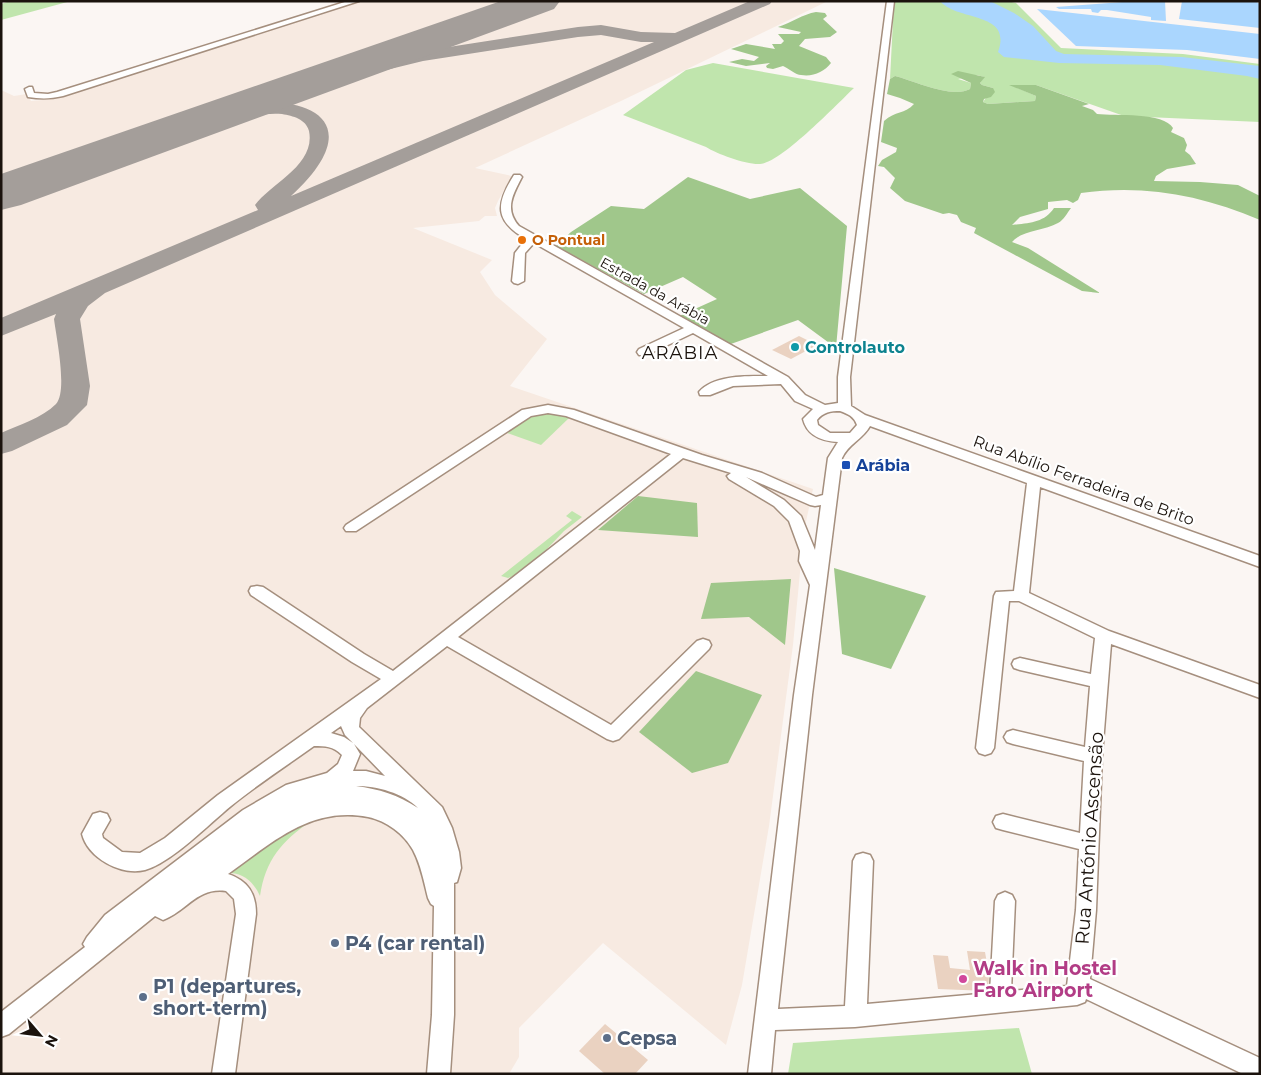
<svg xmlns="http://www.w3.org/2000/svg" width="1261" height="1075" viewBox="0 0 1261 1075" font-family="Montserrat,sans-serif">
	<rect width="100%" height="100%" fill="#fbf6f3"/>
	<polygon fill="#f7eae1" points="360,1 828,1 621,101 475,168 512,176 498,201 495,208 497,216 485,216 479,221 413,228 492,260 480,272 495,295 547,339 510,386 813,489 804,531 793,645 769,826 742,985 726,1045 603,943 519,1028 519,1057 509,1074 1,1074 1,90 14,96 27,94 31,101 43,100"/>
	<g fill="#c0e5ad">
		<polygon points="10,1 71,1 1,20 1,4"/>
		<path d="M894,1H1007L1016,3L1061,48L1183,54L1260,64V122L1124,116L1036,85H1011L1036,96L1035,101L988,104L983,102L993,88L982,85L980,83L984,77L977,75L958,79L971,83L970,89C952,99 915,81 895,76L890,79Z"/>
		<path d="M713,63L854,88C837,104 781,163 760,164C747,165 717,154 706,147L623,115L686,70Z"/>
		<polygon points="548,413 569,418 541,445 507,433 534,415"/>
		<polygon points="572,511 582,517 564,531 546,550 513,576 508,578 501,576 572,520 566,516"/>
		<path d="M311,821C282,841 265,860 260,896C254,883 245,874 231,873L289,831Z"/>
		<polygon points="1019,1028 1032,1074 788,1074 793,1043"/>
	</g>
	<g fill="#a0c78b">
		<path d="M816,12L825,13L827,16L823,19L837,32L830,37L805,39L799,46L826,57L831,63C824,72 813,77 801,75C796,75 788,68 783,66L773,69L767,68L766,66L770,63L746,66L729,62L742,59L754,61L759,57L731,49L746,44L775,49L772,44H781L784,41L778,34H799L801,32L778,27C791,23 803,14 816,12Z"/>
		<path d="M958,71L985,77L980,83L982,85L993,88L995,92L991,97L984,99L983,102L988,104L1035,101L1036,96L1009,85H1036L1089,104L1082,106L1093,110L1097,114C1115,116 1164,112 1173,128L1171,132L1184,138L1187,145L1185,151L1190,155L1196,164L1167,169L1156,176L1154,181L1200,182L1238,185L1260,196V220C1202,195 1143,184 1081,193L1078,200L1073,203L1067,200L1048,202V209L1020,217L1012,225C1029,223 1044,223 1054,208H1071C1067,213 1064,220 1058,223C1044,231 1022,230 1012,242L1028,248L1100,293L1082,291L974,233L976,228L961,222L957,215L949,213L943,214L905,201L890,188L895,178L884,167L878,166L882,160L896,152L897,148L881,142L884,121C895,111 905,114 914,104L900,98L887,94L890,79L895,76C915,81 952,99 970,89L971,83L951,74Z"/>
		<polygon points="688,177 750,199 800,188 847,226 836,348 798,320 728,345 677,317 717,299 683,277 644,294 556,246 571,232 611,206 644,209"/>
		<polygon points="638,496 697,503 698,537 598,530"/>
		<polygon points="834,568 926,596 891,669 842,654"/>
		<polygon points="791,579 785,645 749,617 701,619 711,583"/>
		<polygon points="696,671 762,695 728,763 692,773 639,732"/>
	</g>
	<g fill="#aad6fe">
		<path d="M940,1L992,2L1014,13L1033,26L1056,51L1064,54L1182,57L1251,65L1260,66V79L1247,76L1160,65L1059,63L1004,57L998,52C1013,11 958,22 940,1Z"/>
		<polygon points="1136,1 1165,1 1166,21 1151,20 1151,17 1107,10 1101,10 1098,13 1092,12 1091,9 1059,9 1056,7"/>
		<polygon points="1182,1 1255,1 1260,4 1260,28 1179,19"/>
		<polygon points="1037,9 1260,34 1260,59 1187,50 1076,46"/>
	</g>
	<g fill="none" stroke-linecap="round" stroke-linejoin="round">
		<path fill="#a49e9a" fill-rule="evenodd" d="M750,1H772L770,4L105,293L88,306L80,319L90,386L87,405L67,425L12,451L1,454V433C19,425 42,418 56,404C68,391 56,336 54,319L56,314L1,336V318L258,210L255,205C270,184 316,165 309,131C306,119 293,116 282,114C263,112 236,120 221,116L218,112L221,108C300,88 377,117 291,196L654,42H641L601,35L578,37L423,61L317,87L310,85L308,81L310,77L423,51L578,27L601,25L641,32L675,33Z"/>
		<polygon fill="#a49e9a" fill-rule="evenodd" points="501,1 560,1 554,9 21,205 1,210 1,174"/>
	</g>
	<g fill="#ead2c1">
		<polygon points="799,336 817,345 791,359 772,350"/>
		<polygon points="967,951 985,952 989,975 988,991 938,989 933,955 948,956 950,968 970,970"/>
		<polygon points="605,1024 648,1060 635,1074 605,1074 579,1051"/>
	</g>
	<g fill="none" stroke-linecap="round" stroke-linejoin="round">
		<defs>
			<g id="minor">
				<path d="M348,1H359L63,96C50,99 41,99 28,97L25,89L29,87H32L34,93L48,94L57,92Z"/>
				<path d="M887,1H894L850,377L851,406L865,415L1260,556V567L1040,487L1029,593L1109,631L1260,685V698L1111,644L1102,756L1096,910L1090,979L1260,1058V1074H1243L1086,999L1085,1002L1077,1005L855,1027L775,1030L771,1074H748L794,695L810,585L799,561L800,551L789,521L774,506L729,479L727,476L731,473L683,458L458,637L611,725L697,641L703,639L709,641L711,645L709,649L619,739L613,741L607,739L447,646L367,708L360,718L359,727L442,807L452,828L459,852L461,868L457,882L454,883V1015L450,1074H427L432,1015L434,906L431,904L428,898C424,882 421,865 413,850C404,834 387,821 368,817C310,806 272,843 228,874C248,881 256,893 256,914L235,1074H212L236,914L234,899L226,891C197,887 187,911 163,920L155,916L9,1034L1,1037V1012L85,947L83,944L87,937L105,915L243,810L286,785L327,773L338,764L342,755C333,746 325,746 314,746C286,766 257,785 231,806C209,824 171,863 145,870C121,876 88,858 82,834L93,814L100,812L107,814L110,820L102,834L103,838L122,852L140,853L165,838L218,795L381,679L352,662L251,595L249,591L251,587L257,586L263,587L364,654L393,671L671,454L566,416L548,413L531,416L356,531H346L344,528L346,525L522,410L548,405L574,410L702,455L762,473L816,497L823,495L828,458L838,442C822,441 807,436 803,419L813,409L795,401L781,384L733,386L710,395H700L699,392C713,375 748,376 768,376L693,333L647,355H639L637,352L639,349L684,328L534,243L525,253L524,281L518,284L514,283L512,281L515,253L526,239C495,221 495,205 514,175H520L522,177C513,194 504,209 519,226L788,377L805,395L825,405L838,403V377ZM840,411C848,414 854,416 857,425L850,433H830L818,425L817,420C823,412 831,411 840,411ZM870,426L1027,483L1014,591L996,592L994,596L976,748L979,753L985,755L991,753L994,748L1009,601H1019L1095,638L1091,674L1020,658L1014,660L1012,664L1014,668L1020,670L1090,686L1085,747L1013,730L1007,732L1004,737L1007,742L1013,744L1084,761L1080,833L1003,814L996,816L993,822L996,828L1003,830L1079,849L1076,910L1067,986L1011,991L1015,901L1012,895L1005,892L998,895L995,901L990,993L867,1004L873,861L870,855L863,853L856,855L853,861L845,1006L778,1009L812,695L842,458C848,444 863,439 870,426ZM746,477L810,505L815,506L821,505L815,550L801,516L784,500ZM341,726L345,735L353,743L344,737L331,733ZM354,744L385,776L366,771H353L360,754ZM356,786C377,786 403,793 418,808C398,795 379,789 356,786Z"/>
			</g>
		</defs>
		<use href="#minor" stroke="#a58f7e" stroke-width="3"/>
		<use href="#minor" fill="#fff" fill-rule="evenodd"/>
	</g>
	<circle fill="#e8710a" stroke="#fff" stroke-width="2" cx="522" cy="240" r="5"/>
	<circle fill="#0f9aa8" stroke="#fff" stroke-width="2" cx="795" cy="347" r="5"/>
	<rect fill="#1a4fb4" stroke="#fff" stroke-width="2" x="841" y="460" width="10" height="10" rx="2.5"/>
	<g fill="#5c6f8a" stroke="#fff" stroke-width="2">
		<circle cx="335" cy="943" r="5"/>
		<circle cx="143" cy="997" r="5"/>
		<circle cx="607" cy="1038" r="5"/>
	</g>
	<circle fill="#d1479c" stroke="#fff" stroke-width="2" cx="963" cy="979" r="5"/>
	<g text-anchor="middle" stroke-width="4.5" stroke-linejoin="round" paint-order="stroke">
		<g font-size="14" font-weight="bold" fill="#c56008" stroke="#fff" text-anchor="start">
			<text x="532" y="245">O Pontual</text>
		</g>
		<g font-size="14" fill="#1b130d" stroke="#fff">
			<text transform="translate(655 291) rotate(29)" y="5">Estrada da Arábia</text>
		</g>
		<g font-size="16" font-weight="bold" fill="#0d838f" stroke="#fff" text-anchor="start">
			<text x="805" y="353">Controlauto</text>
		</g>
		<g font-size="16" font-weight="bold" fill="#164399" stroke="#fff" text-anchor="start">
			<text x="856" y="471">Arábia</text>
		</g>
		<g font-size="16" fill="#1b130d" stroke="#fff">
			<text transform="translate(1084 480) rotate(20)" y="6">Rua Abílio Ferradeira de Brito</text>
		</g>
		<g font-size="18" letter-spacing="1" fill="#1b130d" stroke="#fff">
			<text x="680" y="359">ARÁBIA</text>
		</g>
		<g font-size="19" fill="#1b130d" stroke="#fff">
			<text transform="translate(1089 838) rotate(-86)" y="7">Rua António Ascensão</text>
		</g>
		<g font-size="19" font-weight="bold" fill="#4e5e75" stroke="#fff" text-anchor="start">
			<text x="345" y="950">P4 (car rental)</text>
			<text x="153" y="993">P1 (departures,<tspan x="153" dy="22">short-term)</tspan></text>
			<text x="617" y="1045">Cepsa</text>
		</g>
		<g font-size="19" font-weight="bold" fill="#b23c85" stroke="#fff" text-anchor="start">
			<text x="973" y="975">Walk in Hostel<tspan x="973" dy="22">Faro Airport</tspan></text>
		</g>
	</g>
	<rect width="1261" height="1075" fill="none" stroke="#1b130d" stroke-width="5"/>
	<g transform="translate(40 1035) rotate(118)" stroke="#ffffff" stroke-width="4" paint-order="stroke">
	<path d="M0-4L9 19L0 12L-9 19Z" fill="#1b130d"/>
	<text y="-8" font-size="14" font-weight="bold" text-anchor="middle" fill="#1b130d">N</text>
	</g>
</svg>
